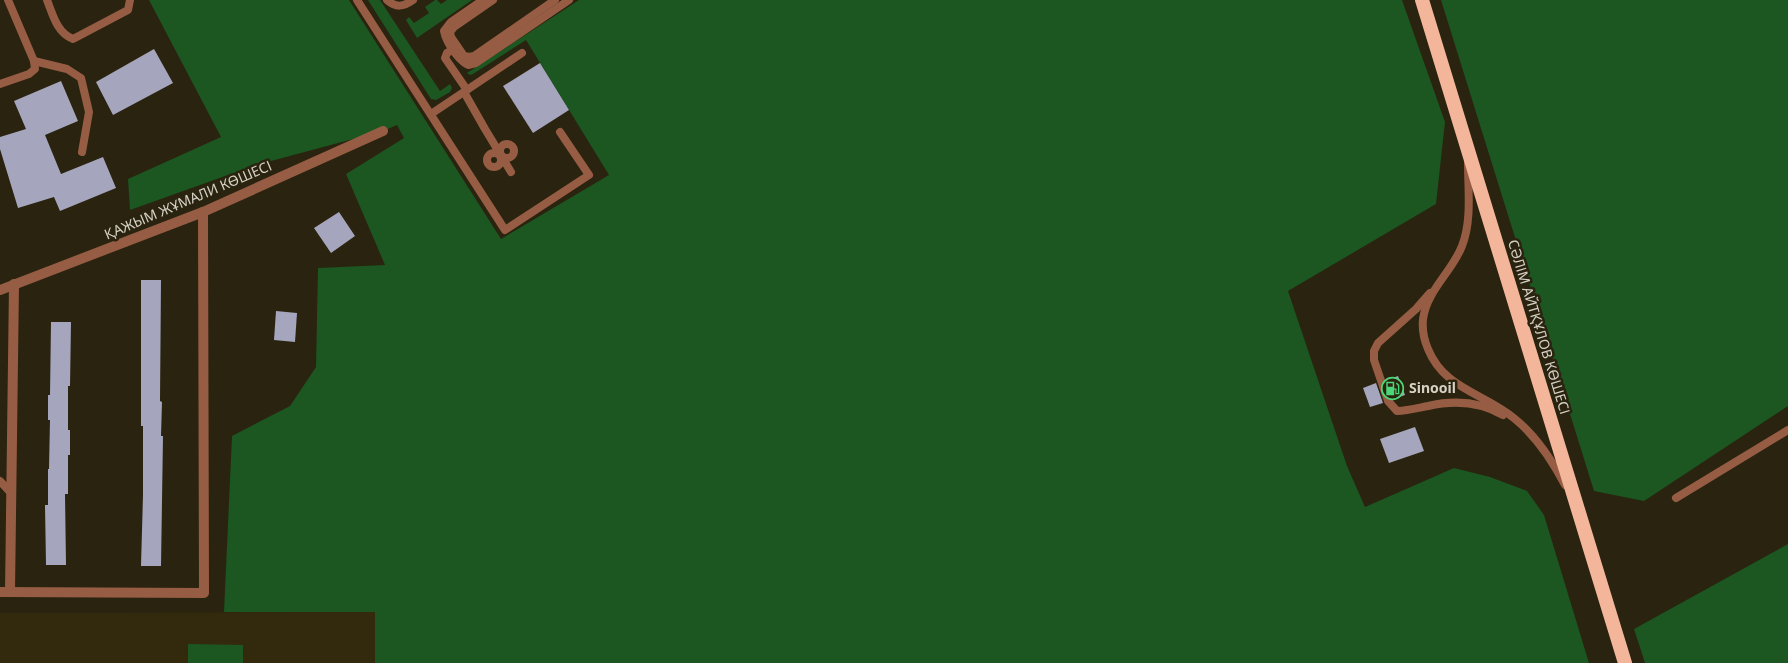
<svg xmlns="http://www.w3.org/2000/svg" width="1788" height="663" viewBox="0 0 1788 663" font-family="'Noto Sans',sans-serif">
	<rect width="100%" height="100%" fill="#2a230f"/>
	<polygon fill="#332a0e" points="375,612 375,663 0,663 0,613"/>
	<g fill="#1c5621">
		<polygon points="149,0 349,0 501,239 609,175 526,40 473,74 470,75 467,73 579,0 1402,0 1445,122 1436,204 1288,291 1347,466 1365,507 1454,468 1490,477 1527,491 1544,515 1589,663 375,663 375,612 224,612 232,436 290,406 316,367 318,268 385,265 346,174 404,138 397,125 383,131 256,165 130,210 128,179 221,137"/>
		<polygon points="368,0 380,0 440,91 450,84 452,88 450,92 436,100 431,99"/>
		<polygon points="435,0 437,0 441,4 447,0 472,0 417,38 406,20 409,17 414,23 429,13 425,7"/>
		<polygon points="1441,0 1788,0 1788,406 1644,501 1594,491"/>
		<polygon points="1788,544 1788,663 1645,663 1634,629"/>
		<polygon points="188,644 243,645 243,663 188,663"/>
	</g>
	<g fill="#a5a6be">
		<polygon points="154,49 173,83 113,115 96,82"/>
		<polygon points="540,63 569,110 533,133 503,86"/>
		<polygon points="61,81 78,121 45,135 61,174 103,157 116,188 60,211 54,197 18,208 0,149 0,137 26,129 14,101"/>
		<polygon points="339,212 355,236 331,253 314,228"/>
		<polygon points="141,280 161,280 160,401 162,402 161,436 163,436 161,566 141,566 143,495 143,426 141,426"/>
		<polygon points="276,311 297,313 295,342 274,340"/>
		<polygon points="51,322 71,322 70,386 68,386 68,430 70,430 70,455 68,455 68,494 65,494 66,565 46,565 45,505 48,505 48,469 49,469 50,420 48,420 48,395 50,395"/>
		<polygon points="1398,376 1405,395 1394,399 1387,380"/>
		<polygon points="1376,383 1383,403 1370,407 1363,388"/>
		<polygon points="1415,427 1424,451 1389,463 1380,439"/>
	</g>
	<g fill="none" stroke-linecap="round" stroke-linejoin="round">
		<g stroke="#965d44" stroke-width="8">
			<path d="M47,0C53,15 57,33 73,39L128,10L130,0"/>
			<polyline points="357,0 505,230 589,175 560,132"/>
			<path d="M387,0C396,8 403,7 413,0"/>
			<path d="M483,0L451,22L444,31C446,42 458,60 468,65L476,63L569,0"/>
			<polyline points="493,0 454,27 450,32 451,37 464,56 470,57 474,56 555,0"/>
			<polyline points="457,47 447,53 445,58 467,90"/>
			<polyline points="34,61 67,69 81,78 89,112 82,152"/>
			<polyline points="0,84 29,74 35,69 34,61 8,0"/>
			<polyline points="464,92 485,129 511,172"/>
			<polyline points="431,114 522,53"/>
			<circle cx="507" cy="151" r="7"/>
			<circle cx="494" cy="160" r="7"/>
			<path d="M1468,163C1468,190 1472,221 1462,246C1452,272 1427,290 1423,319C1422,330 1424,340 1428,349C1444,389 1484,393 1515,419C1537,437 1552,460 1565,485"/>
			<path d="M1430,293L1416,309L1378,343L1374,351V360L1388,401L1397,411C1407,411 1418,408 1428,406C1454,400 1479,401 1503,415"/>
			<polyline points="0,481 11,493"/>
			<polyline points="1676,498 1788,430"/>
		</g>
		<g stroke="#965d44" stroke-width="10">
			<polyline points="0,290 203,212 383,131"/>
			<polyline points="0,592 204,593 203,212"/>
			<polyline points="10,592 14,284"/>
		</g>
		<polyline stroke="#f4b69b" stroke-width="14" points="1422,0 1625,663"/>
	</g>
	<defs>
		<symbol id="fuel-ring" viewBox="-11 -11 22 22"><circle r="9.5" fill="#2a230f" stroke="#4cd677" stroke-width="1.5"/><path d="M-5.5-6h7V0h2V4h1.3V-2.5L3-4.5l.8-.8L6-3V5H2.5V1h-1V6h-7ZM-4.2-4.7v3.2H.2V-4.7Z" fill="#4cd677"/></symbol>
	</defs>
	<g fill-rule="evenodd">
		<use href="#fuel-ring" x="1380" y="376" width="25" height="25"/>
	</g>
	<g text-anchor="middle" stroke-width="5" stroke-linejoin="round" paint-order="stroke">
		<g font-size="14" fill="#d6d1c5" stroke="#2a230f">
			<text transform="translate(188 200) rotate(-23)" y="5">ҚАЖЫМ ЖҰМАЛИ КӨШЕСІ</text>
			<text transform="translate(1539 327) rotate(73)" y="5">СӘЛІМ АЙТҚҰЛОВ КӨШЕСІ</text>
		</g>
		<g font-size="14" font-weight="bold" fill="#d6d1c5" stroke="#2a230f" text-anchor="start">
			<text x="1409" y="393">Sinooil</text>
		</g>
	</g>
</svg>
